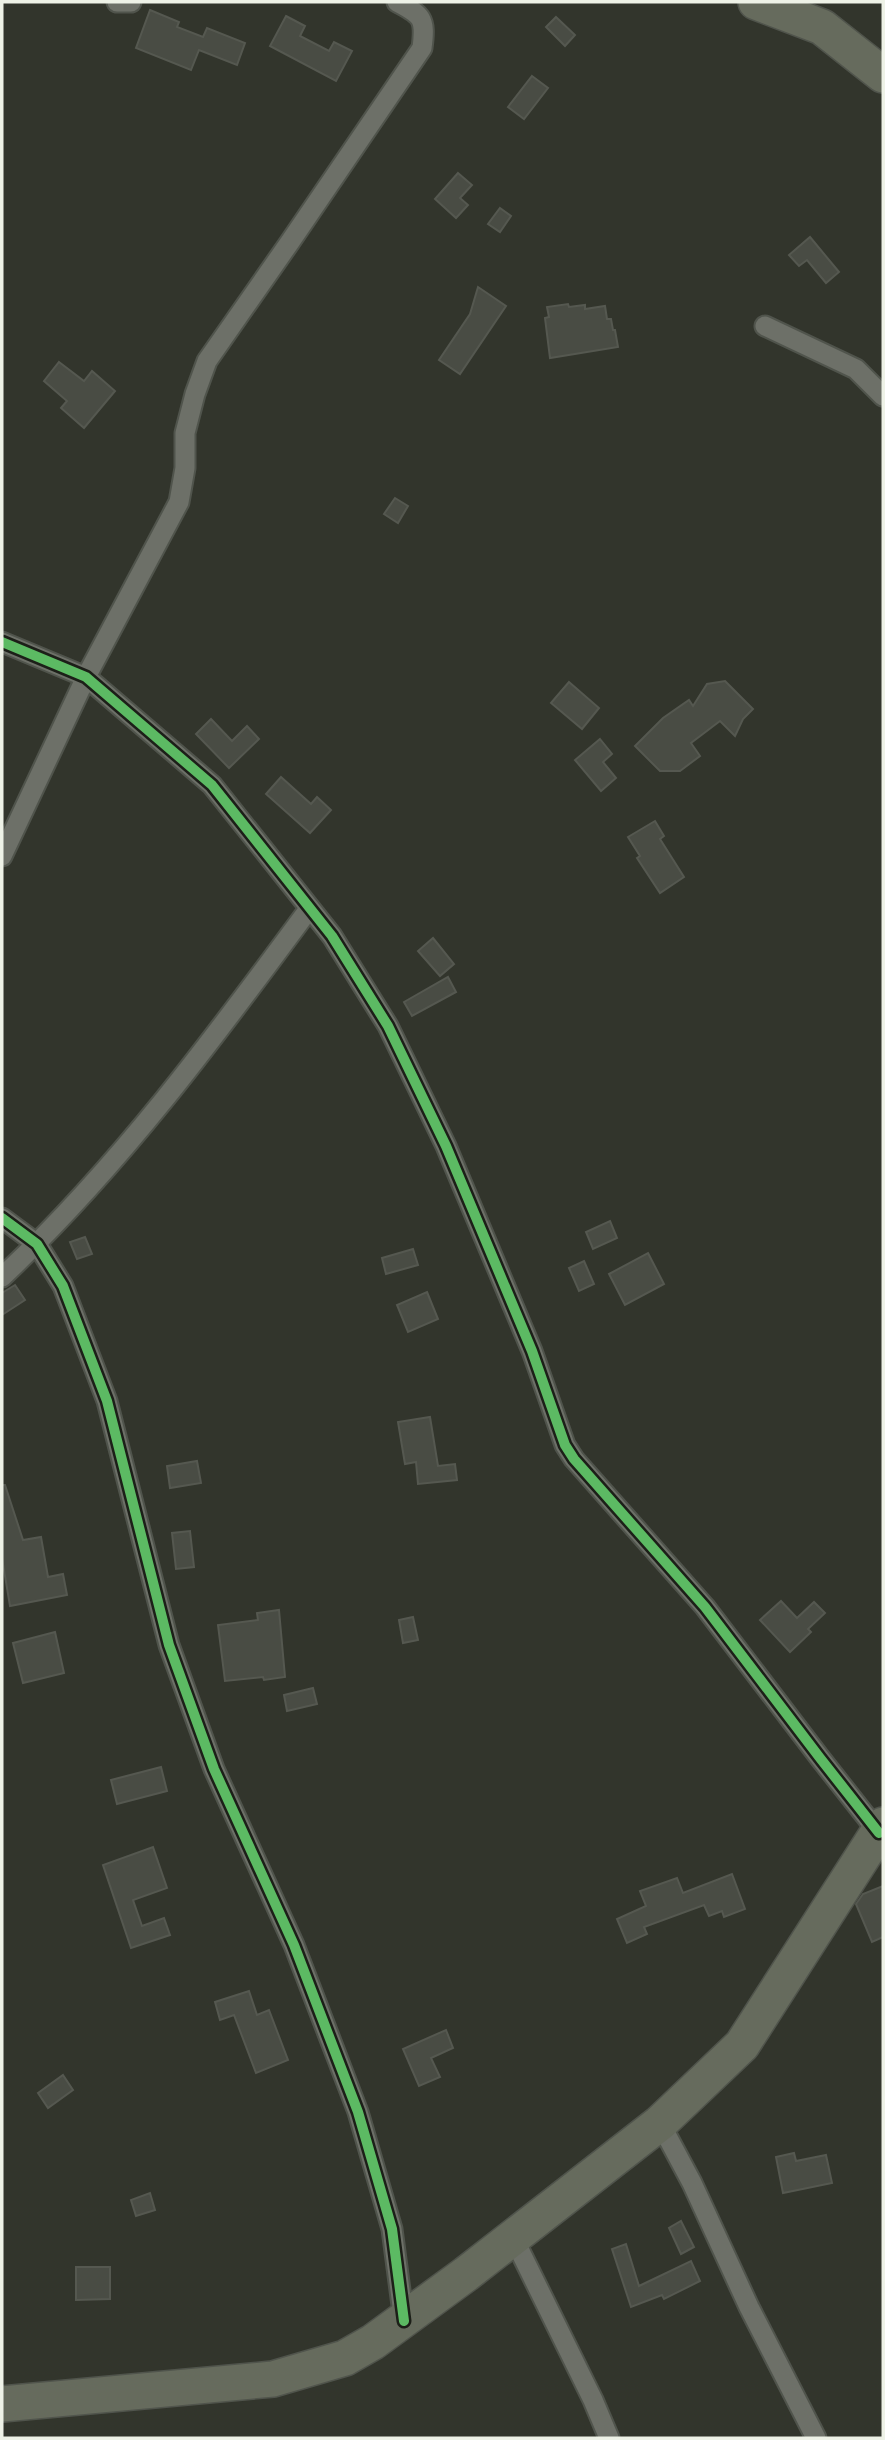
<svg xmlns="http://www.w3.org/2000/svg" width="885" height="2440" viewBox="0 0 885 2440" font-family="Commissioner,sans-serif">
	<rect width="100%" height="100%" fill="#32352c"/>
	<g fill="#494c44" stroke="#555850" stroke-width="2">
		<polygon points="150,10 179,22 177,27 203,37 207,28 245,43 237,65 199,50 191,70 136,48"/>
		<polygon points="286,16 305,26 300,36 329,51 334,42 352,51 336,81 270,46"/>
		<polygon points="556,17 575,35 565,46 546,27"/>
		<polygon points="532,76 548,88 524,119 508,107"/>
		<polygon points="458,173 472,185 460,198 468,205 456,218 435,199"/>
		<polygon points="500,208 511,216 500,232 488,224"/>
		<polygon points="810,237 839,272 826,283 807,260 799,266 789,255"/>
		<polygon points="478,287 506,306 460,374 439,360 470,314"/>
		<polygon points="568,304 569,307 585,305 585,309 605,306 607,319 611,319 613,330 615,330 618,347 550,358 545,318 549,317 547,307"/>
		<polygon points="59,362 84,381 92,371 115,391 84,428 61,408 67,401 44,381"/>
		<polygon points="395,498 408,506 398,523 384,514"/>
		<polygon points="725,681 753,709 743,719 735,736 720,721 691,743 700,756 680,771 660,771 635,746 663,718 689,700 693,706 707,684"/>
		<polygon points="569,682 599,708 582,729 551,703"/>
		<polygon points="211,719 232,741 247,726 259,739 229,768 196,734"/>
		<polygon points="600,739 612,754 603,762 616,778 601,791 575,760"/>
		<polygon points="281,777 311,804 317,797 331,810 310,833 266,794"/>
		<polygon points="655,821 664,836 660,839 684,877 660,893 637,858 640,856 628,837"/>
		<polygon points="433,938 454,964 440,976 418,951"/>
		<polygon points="448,977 456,992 412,1016 404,1002"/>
		<polygon points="610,1221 617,1238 593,1249 586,1232"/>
		<polygon points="85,1237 92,1254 77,1259 70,1242"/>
		<polygon points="413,1249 418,1265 386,1274 382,1258"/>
		<polygon points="648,1253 664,1284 625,1305 609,1274"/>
		<polygon points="584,1261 594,1284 579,1291 569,1268"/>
		<polygon points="15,1285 25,1300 2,1315 2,1293"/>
		<polygon points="427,1292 438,1319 408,1332 397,1305"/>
		<polygon points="430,1417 438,1466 455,1464 457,1480 418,1484 416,1462 405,1464 398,1422"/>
		<polygon points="197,1461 201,1483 170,1488 167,1466"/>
		<polygon points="2,1485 5,1485 23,1540 41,1537 48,1577 63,1574 67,1595 10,1606 2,1558"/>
		<polygon points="190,1531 194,1567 176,1569 172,1533"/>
		<polygon points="781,1601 797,1618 814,1602 825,1613 808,1629 811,1632 790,1652 760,1620"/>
		<polygon points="279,1610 285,1677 264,1680 263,1677 225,1681 218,1625 258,1620 257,1613"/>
		<polygon points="413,1617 418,1640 403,1643 399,1620"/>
		<polygon points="55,1632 64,1673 23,1683 13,1643"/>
		<polygon points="313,1688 317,1704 287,1711 284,1695"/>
		<polygon points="161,1767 167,1791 117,1804 111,1780"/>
		<polygon points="153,1847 167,1888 133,1900 142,1926 164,1918 170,1935 131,1948 103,1865"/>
		<polygon points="732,1874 745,1909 724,1917 722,1911 709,1916 704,1905 644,1927 647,1934 627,1943 617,1919 646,1906 640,1891 677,1878 683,1893"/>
		<polygon points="883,1886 883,1937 872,1942 856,1904 863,1894"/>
		<polygon points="249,1991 257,2015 269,2010 288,2060 256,2073 234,2015 220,2020 215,2002"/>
		<polygon points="446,2030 453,2048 431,2058 440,2077 419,2086 403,2049"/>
		<polygon points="63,2075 73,2090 48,2108 38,2093"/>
		<polygon points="794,2153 796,2161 826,2155 832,2183 783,2193 776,2157"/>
		<polygon points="150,2193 155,2210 136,2216 131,2200"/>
		<polygon points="681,2221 694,2247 681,2254 669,2228"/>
		<polygon points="626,2244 639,2286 691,2261 700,2281 664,2299 662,2295 631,2307 612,2249"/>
		<polygon points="76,2267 110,2267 110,2299 76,2300"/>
	</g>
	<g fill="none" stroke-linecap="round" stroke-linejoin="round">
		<defs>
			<g id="street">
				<polyline points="117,2 131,2"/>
				<polyline points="765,326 856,369 883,396"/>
				<polyline points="2,642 86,677 212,785 332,936 388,1026 446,1146 532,1351 565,1445 574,1459 705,1607 820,1758 879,1833"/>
				<path d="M2,856L86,677L179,502L185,468V433L195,394L207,361L290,242L422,48C426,18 422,15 397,2"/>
				<polyline points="2,1218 37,1244 63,1286 107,1401 169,1645 214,1769 294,1945 358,2112 392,2229 404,2321"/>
				<path d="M2,1277C119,1167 214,1038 309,909"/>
				<polyline points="660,2123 692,2183 749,2307 816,2438"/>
				<polyline points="513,2237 593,2400 609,2438"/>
			</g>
			<g id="highway">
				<polyline points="756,2 822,27 883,75"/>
				<polyline points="2,2404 273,2379 345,2358 373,2342 466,2274 660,2123 742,2045 883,1825"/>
			</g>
		</defs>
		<use href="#street" stroke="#50544c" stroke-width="23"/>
		<use href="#highway" stroke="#50544c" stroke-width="38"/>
		<use href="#street" stroke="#6d7068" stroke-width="19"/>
		<use href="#highway" stroke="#666b5d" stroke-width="35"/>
		<defs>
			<g id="cycleway">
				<polyline points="2,642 86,677 212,785 332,936 388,1026 446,1146 532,1351 565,1445 574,1459 705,1607 820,1758 879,1833"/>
				<polyline points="2,1218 37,1244 63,1286 107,1401 169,1645 214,1769 294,1945 358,2112 392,2229 404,2321"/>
			</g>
		</defs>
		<use href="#cycleway" stroke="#1c1f18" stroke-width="15"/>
		<use href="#cycleway" stroke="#5cba63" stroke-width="10"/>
	</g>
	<rect width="885" height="2440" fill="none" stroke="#eef2e7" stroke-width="7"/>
</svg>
